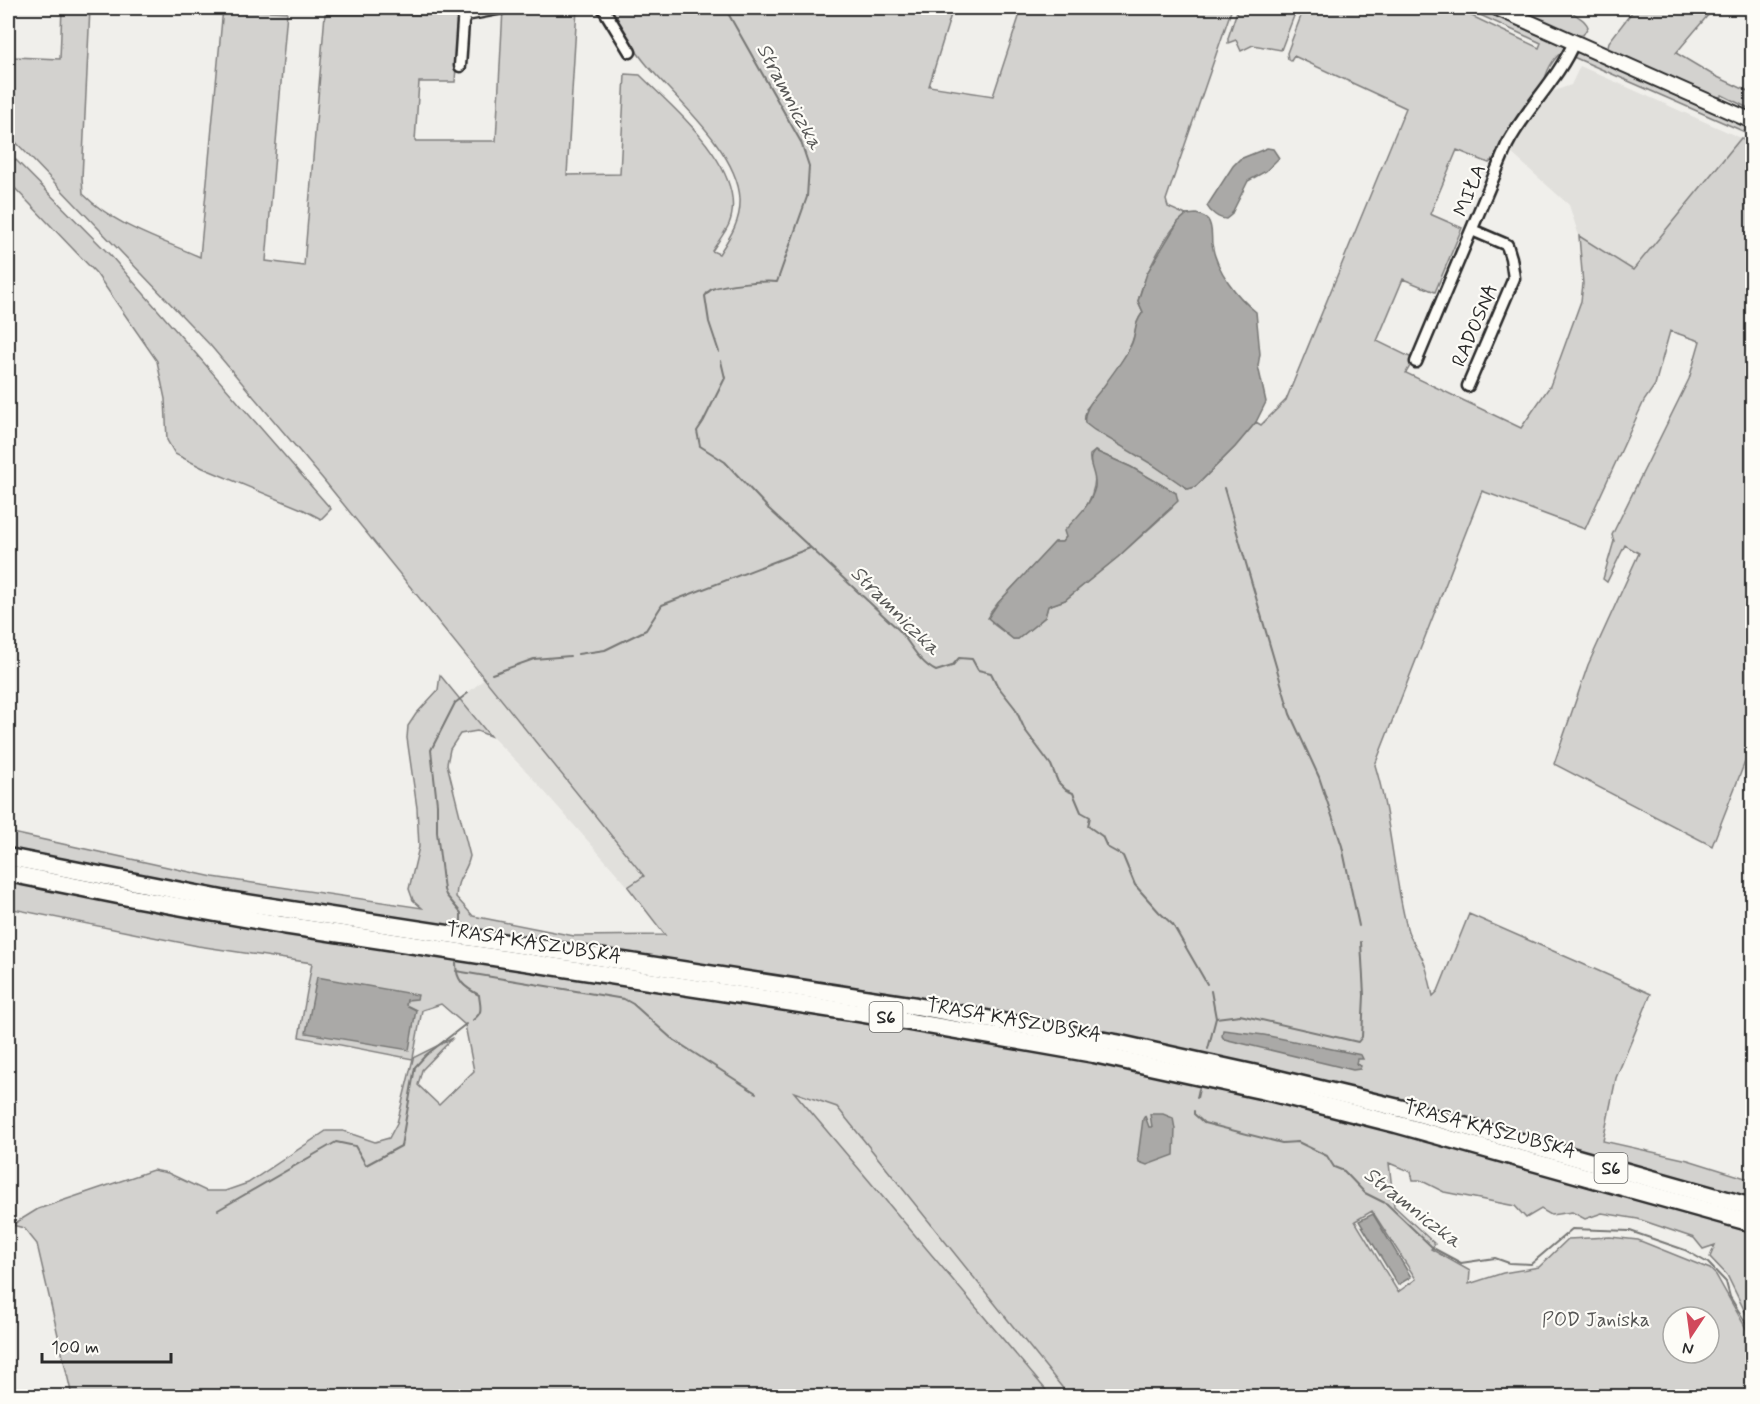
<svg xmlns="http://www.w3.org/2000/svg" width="1760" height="1404" viewBox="0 0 1760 1404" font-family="Mynerve,sans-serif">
	<rect width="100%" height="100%" fill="#f0efeb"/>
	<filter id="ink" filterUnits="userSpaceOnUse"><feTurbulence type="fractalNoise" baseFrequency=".0167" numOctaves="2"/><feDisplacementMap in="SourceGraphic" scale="12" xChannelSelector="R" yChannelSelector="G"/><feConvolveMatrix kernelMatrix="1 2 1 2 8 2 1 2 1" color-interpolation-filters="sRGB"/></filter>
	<g filter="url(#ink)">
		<g fill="#e1e0dc">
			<polygon points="1580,66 1741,138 1633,270 1579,236 1569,205 1509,151 1534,111 1554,91 1571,85"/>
			<polygon points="496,669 798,1052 837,1107 845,1110 1086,1396 1028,1396 633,892 528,773 457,702"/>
		</g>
		<g fill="#d3d2cf" stroke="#7f7e7d" stroke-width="1.5" fill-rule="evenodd">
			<path d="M8,8H12L14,57L60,59L62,8H90L82,178L83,194C115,226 160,239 200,257L223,8L287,12L266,261L304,266L325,14L456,15L459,19L455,82H419L415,141H496L503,9L507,8H577L567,175L620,174L625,74L640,75C673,108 750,171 729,224C725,233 717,243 712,251L719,254C730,237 741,221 740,199C738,152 677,100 647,65C632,47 620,28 608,8H953L929,86L993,96L1022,8H1232L1166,200L1168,207L1186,215C1166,231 1144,276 1138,301L1143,312C1133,326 1137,329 1132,342C1123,364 1102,391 1086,409L1154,465L1188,489L1195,487L1235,447L1256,422L1261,425L1286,400L1406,108L1294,56L1291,61L1288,59L1287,53L1304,8H1455L1539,48L1541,43L1465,8H1488L1553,37L1564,45V51C1553,57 1545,73 1544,85L1499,153L1489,163L1457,150L1430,214L1462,228L1435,292L1403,279L1377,341L1414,359L1406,373L1521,428L1550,386L1581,301L1583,284L1579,236L1633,270L1741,138L1752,142V744L1712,846L1554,764L1588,665L1639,553L1625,545L1607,582L1603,579L1614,541L1612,535L1689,379L1700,341L1670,331L1655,385L1644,401L1585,529L1482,491L1375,765C1391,818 1393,874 1407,928C1409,939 1419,949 1423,960C1428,971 1430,984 1433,996L1438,991L1469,914L1651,994L1616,1078L1603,1141L1688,1160L1752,1180V1326L1727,1275L1710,1257L1715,1245L1703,1249L1694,1238L1638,1219L1602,1213L1585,1219L1572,1212L1551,1215L1541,1209L1526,1218L1515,1206L1444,1192L1420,1180H1413L1411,1172L1389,1163L1394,1206L1435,1244L1431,1249L1470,1271L1469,1284L1503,1273L1539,1267L1568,1239L1610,1237L1638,1240L1710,1269L1716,1275L1752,1339V1396H1069L837,1107L794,1092L1051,1396H72L37,1244L24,1228L12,1225L38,1209L153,1170L168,1173L206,1191H225L248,1183L326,1131H343L375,1142L389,1138L397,1123L413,1059L299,1037L312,963L198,946L8,908V832L213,877L422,908L413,900L409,889L419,847L417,808L407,738L408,726L416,714L438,690L440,675L490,736L477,731L460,734L450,749L447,764L470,856C466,875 457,875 456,897L473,916L574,936L665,935L628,887L644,876L323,479L210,345L8,134ZM1095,451L1131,467L1176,493L1172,508L1118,557L1065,600L1048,606L1045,617L1018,639H1013L992,623L990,613L998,603L1055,542H1062C1076,525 1094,501 1095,478C1095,469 1088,464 1090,455ZM441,1004L465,1025L474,1071L439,1105L418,1085L422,1070L453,1038L413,1058L422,1010ZM1372,1211L1416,1279L1398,1292L1355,1221ZM1673,1317H1709V1353H1673Z"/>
			<polygon points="1238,8 1297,8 1281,50 1253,45 1241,51 1236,40 1228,43 1228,38"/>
			<path d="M1507,8H1569C1574,17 1585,17 1588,27L1583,35L1571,36Z"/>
			<polygon points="1635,8 1714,8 1676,53 1713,75 1752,93 1752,110 1722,95 1720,97 1704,95 1607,50 1609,42"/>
			<polygon points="1578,51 1582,51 1752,125 1752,135 1571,56"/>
			<polygon points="8,152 111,256 331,509 321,519 304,510 203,468 175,454 167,440 165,399 157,361 96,273 8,181"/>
		</g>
		<g fill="#aaa9a7" stroke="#777775" stroke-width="1.5">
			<path d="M1267,148L1273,149L1279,158L1266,171L1248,181L1231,215L1226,219C1219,219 1210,212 1207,206L1233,166L1240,159Z"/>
			<path d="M1196,214C1200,215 1205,216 1208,220C1213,227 1211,236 1212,244C1216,270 1236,296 1256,312L1260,354L1258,366L1266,402L1256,422L1235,447L1195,487L1188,489L1153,465L1094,430L1085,423C1082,408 1098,395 1106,383C1115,370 1126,357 1132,343C1137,330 1133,326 1143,312L1138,301L1147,273L1178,222L1186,215Z"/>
			<path d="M1095,451L1131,467L1176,493L1178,501L1118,557L1065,600L1048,606L1045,617L1018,639H1013L988,618L998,603L1055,542H1062L1066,537L1064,531C1076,518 1091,505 1095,487C1097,472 1084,461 1095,451Z"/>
			<polygon points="317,977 418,995 417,999 407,1000 406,1005 416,1010 409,1050 306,1033"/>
			<polygon points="1223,1030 1264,1035 1361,1055 1363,1059 1357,1059 1356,1064 1361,1066 1360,1069 1353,1070 1224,1039 1222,1036"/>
			<polygon points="1150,1114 1163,1114 1173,1118 1175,1129 1174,1155 1147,1165 1139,1162 1138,1156 1143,1119 1145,1116 1149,1127 1152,1127"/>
			<polygon points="1373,1214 1411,1277 1398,1285 1359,1221"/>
		</g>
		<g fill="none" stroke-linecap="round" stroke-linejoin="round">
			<g stroke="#777775" stroke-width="2">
				<path d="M719,352L709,322L705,296C707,293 710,290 712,289C724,284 765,280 777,282L807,197L809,166L801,142L725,8"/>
				<path d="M721,361L725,378L703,422L697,431L700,446L725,462L769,509L899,630C911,644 919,663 936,671L952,666L959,658L972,659L978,670L991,673L997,685L1015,708L1025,730L1051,765L1058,782L1066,790L1073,793L1081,812L1090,817L1088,826L1102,836L1107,847L1123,856L1135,885L1159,912L1173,925L1207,984"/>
				<polyline points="1224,488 1290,714 1319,777 1342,846 1359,926"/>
				<polyline points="578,654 605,650 646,630 662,605 810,548"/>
				<polyline points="492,674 534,659 570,656"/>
				<polyline points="461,925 461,913 446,895 444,890 437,832 437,804 431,750 455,703 468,693"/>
				<path d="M456,963C456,981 464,987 479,995C480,1007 484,1012 473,1020"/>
				<polyline points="456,971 624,999 633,1004 671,1038 756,1093"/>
				<polyline points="1216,1018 1240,1015 1358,1042 1362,1037 1364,995 1361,942"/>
				<polyline points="1208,1049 1216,1018 1211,991"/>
				<polyline points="1197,1098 1199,1089"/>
				<polyline points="1194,1111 1194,1114 1204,1123 1282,1143 1298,1142 1327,1156 1334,1167 1344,1171 1365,1193 1387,1204 1433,1248 1461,1263 1495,1258 1509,1263 1531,1264 1572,1229 1630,1231 1685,1250 1708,1263 1726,1282 1730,1297 1752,1333"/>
				<polyline points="218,1210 336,1142 355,1146 366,1165 401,1146 415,1067 426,1055 466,1024"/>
			</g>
			<defs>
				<g id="minor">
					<polyline points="603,8 630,52"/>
					<polyline points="460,66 463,22 466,15 503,8"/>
					<path d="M1416,362L1507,145C1526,108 1558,80 1574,42"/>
					<polyline points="1468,386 1514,278 1511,258 1507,245 1472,230"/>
				</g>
				<polyline id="major" points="1497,8 1752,121"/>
				<g id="highway">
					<polyline points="8,857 227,900 916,1006 1116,1043 1266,1076 1403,1109 1752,1207"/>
					<polyline points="8,873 138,899 283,925 859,1013 1094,1054 1265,1091 1396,1124 1752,1223"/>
				</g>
			</defs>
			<use href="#minor" stroke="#2b2b2b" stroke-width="15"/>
			<use href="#major" stroke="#2b2b2b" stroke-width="18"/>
			<use href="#highway" stroke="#2b2b2b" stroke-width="21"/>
			<use href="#minor" stroke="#fdfcf7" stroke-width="10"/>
			<use href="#major" stroke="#fdfcf7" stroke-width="14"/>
			<use href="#highway" stroke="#fdfcf7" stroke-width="16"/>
		</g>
	</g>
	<g text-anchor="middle" stroke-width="4.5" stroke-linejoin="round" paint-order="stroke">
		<g fill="#fdfcf7" stroke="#6a6a68" stroke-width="1.5">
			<rect x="869.5" y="1002" width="33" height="30" rx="4.5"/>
			<rect x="1594.5" y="1153" width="33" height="30" rx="4.5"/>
		</g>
		<g font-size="18" font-weight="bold" fill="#2b2b2b">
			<text x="886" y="1023">S6</text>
			<text x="1611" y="1174">S6</text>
		</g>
		<g font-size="20" fill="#2b2b2b" stroke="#fdfcf7">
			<text transform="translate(1469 190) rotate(-68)" y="7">MIŁA</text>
			<text transform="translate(1474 325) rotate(-67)" y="7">RADOSNA</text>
			<text transform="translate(534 942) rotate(9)" y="7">TRASA KASZUBSKA</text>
			<text transform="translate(1014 1019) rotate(10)" y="7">TRASA KASZUBSKA</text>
			<text transform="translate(1490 1128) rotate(15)" y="7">TRASA KASZUBSKA</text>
		</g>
		<g font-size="20" fill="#555554" stroke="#fdfcf7">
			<text x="1596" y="1326">POD Janiska</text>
		</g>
		<g font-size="21" font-style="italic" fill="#575756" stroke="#fdfcf7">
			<text transform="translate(790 96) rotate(62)" y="7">Stramniczka</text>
			<text transform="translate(896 610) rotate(45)" y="7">Stramniczka</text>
			<text transform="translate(1413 1207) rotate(38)" y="7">Stramniczka</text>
		</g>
	</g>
	<rect width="1760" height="1404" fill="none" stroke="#fdfcf7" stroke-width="30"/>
	<rect x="15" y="15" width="1730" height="1374" fill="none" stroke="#2b2b2b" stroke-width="2" filter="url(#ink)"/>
	<g transform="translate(1691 1335) rotate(193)"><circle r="28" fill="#fdfcf7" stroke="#a9a8a5" stroke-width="1.5"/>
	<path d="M0-4.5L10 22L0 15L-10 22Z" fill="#d1495b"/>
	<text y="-9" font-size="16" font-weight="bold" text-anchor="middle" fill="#2b2b2b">N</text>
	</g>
	<path d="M42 1353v9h129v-9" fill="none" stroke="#2b2b2b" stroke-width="3"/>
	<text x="51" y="1353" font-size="18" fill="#2b2b2b" stroke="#fdfcf7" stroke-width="4.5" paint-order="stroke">100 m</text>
</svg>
